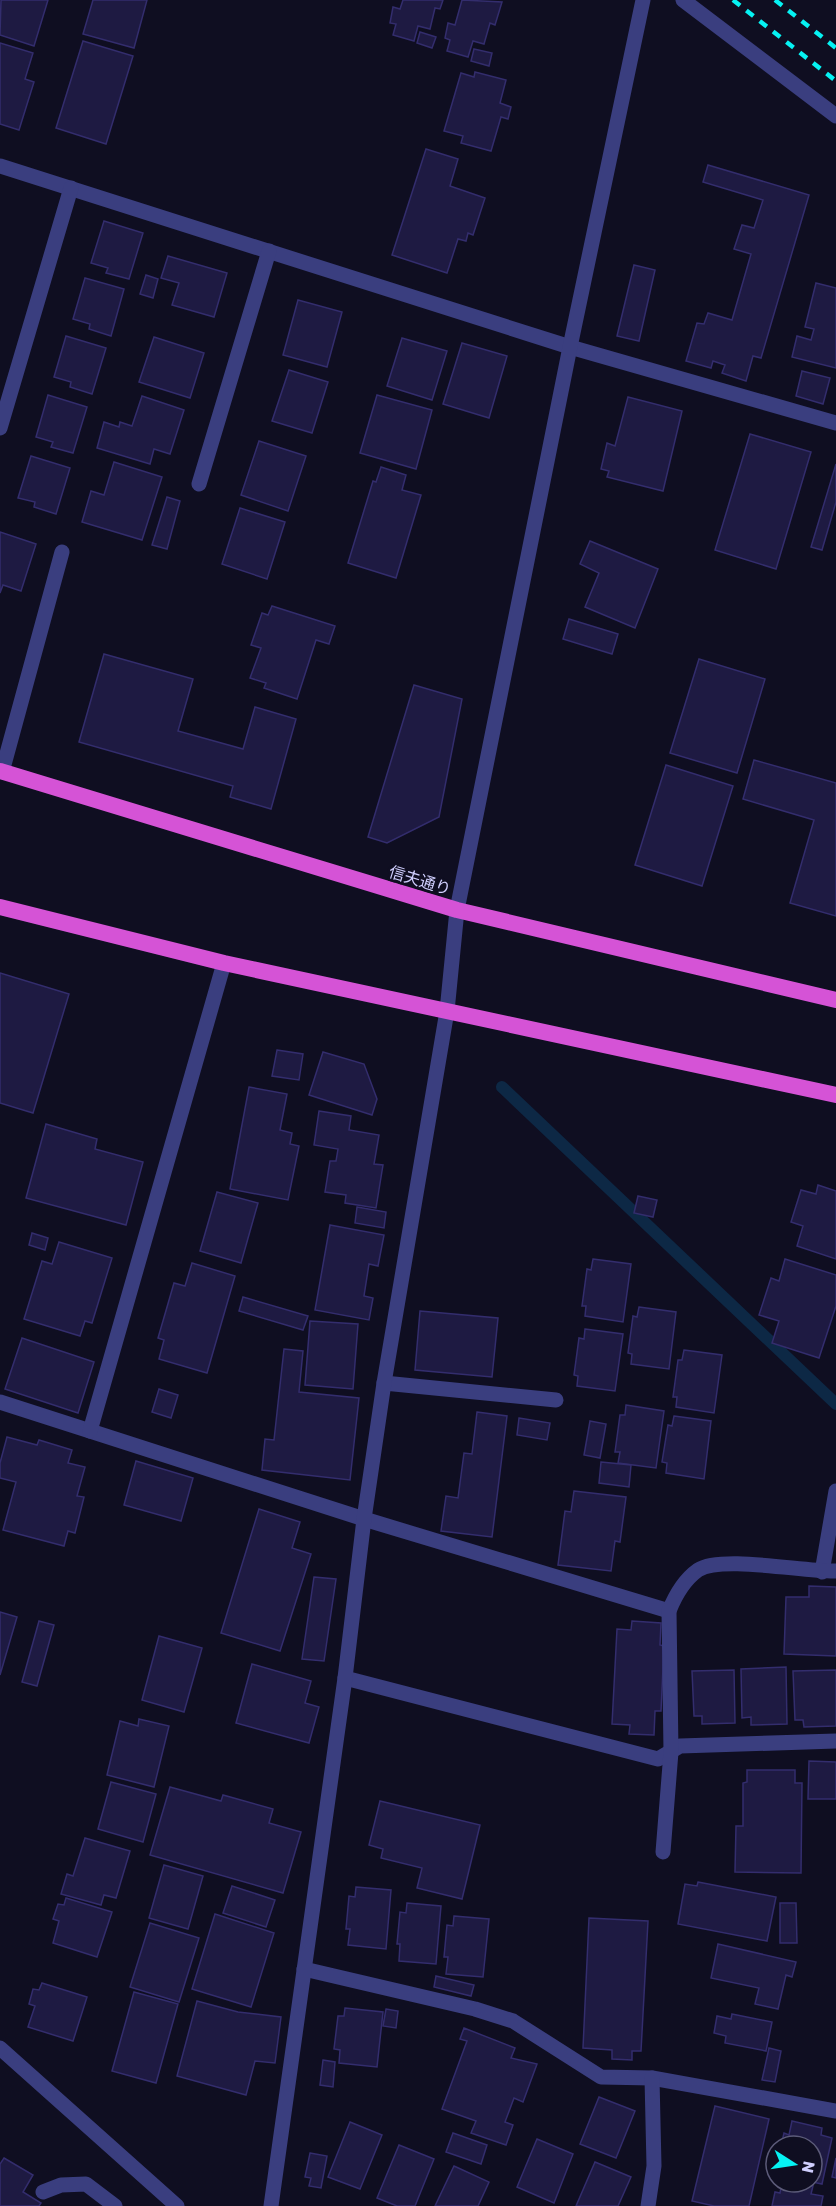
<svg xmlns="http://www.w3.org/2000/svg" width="836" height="2206" viewBox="0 0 836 2206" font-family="Rubik,'Noto Sans JP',sans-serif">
	<rect width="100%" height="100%" fill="#0f0e21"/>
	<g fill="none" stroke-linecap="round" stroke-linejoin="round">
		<polyline stroke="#0d2845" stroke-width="12" points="502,1087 836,1404"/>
	</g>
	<g fill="#1e1a42" stroke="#332d6d" stroke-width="1.5">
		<polygon points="1,0 48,0 34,46 0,35"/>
		<polygon points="93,0 147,0 134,48 83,34"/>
		<polygon points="403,0 443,0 440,9 435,8 430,29 418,26 414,41 393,35 396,24 390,23 393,7 400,9"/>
		<polygon points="462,0 502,2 495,25 490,23 484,44 473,41 468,57 447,51 450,40 445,38 448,23 455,25"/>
		<polygon points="420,32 436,37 432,48 417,43"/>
		<polygon points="83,41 133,56 106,144 56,128"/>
		<polygon points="0,43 33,53 25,79 34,82 19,130 0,124"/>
		<polygon points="474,49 492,53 489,66 471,61"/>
		<polygon points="475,72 506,80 500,103 511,107 508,119 501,117 491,151 461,143 463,136 444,131 461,73 474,77"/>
		<polygon points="426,149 458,159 450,186 485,198 473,235 468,233 466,241 458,239 447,273 392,255"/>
		<polygon points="708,165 809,195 761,358 753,356 746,381 722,373 725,365 713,361 711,368 686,361 697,323 704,324 708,313 732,320 751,254 734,249 742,225 754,228 763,200 703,182"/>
		<polygon points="104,221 143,233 129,279 106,273 108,268 91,263"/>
		<polygon points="168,256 227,273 214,317 172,305 179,283 161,278"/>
		<polygon points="634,265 655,270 639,341 617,336"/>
		<polygon points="146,275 158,279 153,298 140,294"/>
		<polygon points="85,278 124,289 111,336 89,329 90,324 73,319"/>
		<polygon points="816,283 836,288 836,368 792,357 797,336 811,340 814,329 805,327"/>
		<polygon points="298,300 342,312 327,367 283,355"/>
		<polygon points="66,336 106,348 92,394 70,387 71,382 54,377"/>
		<polygon points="154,337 204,353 190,398 139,382"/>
		<polygon points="402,338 447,351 432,400 387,386"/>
		<polygon points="462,343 507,356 489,418 443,404"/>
		<polygon points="289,370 328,382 312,433 272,421"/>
		<polygon points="802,371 830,378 823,404 796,396"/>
		<polygon points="48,395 87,407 73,453 51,447 53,442 36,437"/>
		<polygon points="377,395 432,410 416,469 360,453"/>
		<polygon points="142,396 184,410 170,454 154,449 150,464 97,448 104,422 119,427 120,422 132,426"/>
		<polygon points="628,397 682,411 663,491 607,477 609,471 601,469 607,443 615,446"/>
		<polygon points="750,434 811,452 776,569 715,550"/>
		<polygon points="259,441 306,456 288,511 241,495"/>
		<polygon points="31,456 70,468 56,514 34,507 35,502 18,498"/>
		<polygon points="114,462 162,477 142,540 82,522 91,491 104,495"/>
		<polygon points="836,464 836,502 822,550 811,547"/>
		<polygon points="381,467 406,475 402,490 421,495 396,578 348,563 373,481 376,482"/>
		<polygon points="167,497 180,501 167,549 152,545"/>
		<polygon points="240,508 285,522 267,579 222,564"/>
		<polygon points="0,532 36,544 21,591 3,585 0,593"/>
		<polygon points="590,541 658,569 635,628 585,607 599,573 580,564"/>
		<polygon points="272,606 335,626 329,644 316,640 297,699 264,688 266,683 250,678 261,648 251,645 262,613 268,615"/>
		<polygon points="569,619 618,634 612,654 563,639"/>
		<polygon points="104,654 193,679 178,731 243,749 255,707 296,719 271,809 230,797 233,786 79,742"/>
		<polygon points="699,659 765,679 737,773 670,753"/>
		<polygon points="414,685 462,699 439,817 387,843 368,837"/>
		<polygon points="754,760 836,783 836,916 790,903 814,820 743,799"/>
		<polygon points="666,765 733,786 702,886 635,865"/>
		<polygon points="0,973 69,994 33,1113 0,1103"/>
		<polygon points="277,1050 303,1054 299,1080 272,1076"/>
		<polygon points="323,1052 364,1064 377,1099 372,1115 309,1095"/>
		<polygon points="249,1087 287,1094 280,1130 292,1133 290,1144 299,1146 288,1200 230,1189"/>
		<polygon points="319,1111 351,1116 349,1130 379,1135 374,1164 383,1165 376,1208 345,1203 346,1195 325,1192 330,1161 336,1161 338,1149 314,1145"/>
		<polygon points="46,1124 97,1139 95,1149 143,1162 126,1225 26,1198"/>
		<polygon points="818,1185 836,1191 836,1259 797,1246 803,1226 791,1222 801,1190 816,1194"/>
		<polygon points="217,1192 258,1203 241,1263 200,1251"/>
		<polygon points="638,1196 657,1200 653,1217 634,1213"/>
		<polygon points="357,1207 386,1212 384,1228 355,1223"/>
		<polygon points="330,1225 384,1235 378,1266 369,1264 364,1296 373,1298 369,1320 315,1310"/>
		<polygon points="32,1233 48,1238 45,1250 29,1245"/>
		<polygon points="59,1242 112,1258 92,1323 85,1321 80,1336 24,1319 42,1261 52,1264"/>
		<polygon points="593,1259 631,1264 623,1322 585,1316 586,1306 582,1306 587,1269 591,1270"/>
		<polygon points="785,1259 836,1275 836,1306 819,1358 772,1343 779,1321 759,1315 771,1278 779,1281"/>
		<polygon points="192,1263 235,1276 207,1373 159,1359 164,1340 158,1338 174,1283 185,1286"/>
		<polygon points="243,1297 308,1316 303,1330 239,1311"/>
		<polygon points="639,1307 676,1312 669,1369 631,1364 632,1354 628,1353 633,1316 637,1317"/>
		<polygon points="420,1311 498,1318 492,1377 415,1370"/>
		<polygon points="310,1321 358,1324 353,1389 305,1385"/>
		<polygon points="585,1329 623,1334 615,1391 577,1386 578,1376 574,1375 579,1338 584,1339"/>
		<polygon points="22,1338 94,1362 78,1413 5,1389"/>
		<polygon points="284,1349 303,1351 299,1392 359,1398 350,1480 262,1470 265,1439 274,1440"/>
		<polygon points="684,1350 722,1355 714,1413 676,1407 677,1397 673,1397 678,1360 682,1360"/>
		<polygon points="159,1389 178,1395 171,1418 152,1412"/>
		<polygon points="626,1405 664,1411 656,1468 618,1463 620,1452 615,1452 620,1415 625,1415"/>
		<polygon points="477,1412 507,1416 492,1537 441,1531 446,1496 458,1498 464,1453 472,1454"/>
		<polygon points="674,1416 711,1421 704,1479 666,1473 667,1463 662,1462 668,1425 672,1426"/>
		<polygon points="519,1418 550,1423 547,1440 517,1435"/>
		<polygon points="590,1421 606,1424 600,1458 584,1455"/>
		<polygon points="7,1437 37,1445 39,1440 72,1450 68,1463 85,1467 77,1496 84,1497 75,1533 68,1531 64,1546 3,1530 16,1482 0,1478 0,1463"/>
		<polygon points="136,1461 193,1478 181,1521 124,1505"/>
		<polygon points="601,1462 631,1465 629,1487 599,1483"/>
		<polygon points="574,1491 626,1497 620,1542 615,1541 611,1571 558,1565 565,1511 571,1512"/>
		<polygon points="259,1509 300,1522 292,1548 311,1554 280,1651 221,1633"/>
		<polygon points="314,1577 336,1579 324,1661 302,1659"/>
		<polygon points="809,1586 836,1587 836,1656 784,1654 786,1597 809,1597"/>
		<polygon points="0,1612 17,1617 0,1675"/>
		<polygon points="39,1621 54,1625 37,1686 22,1682"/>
		<polygon points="632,1621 661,1623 660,1645 664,1646 661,1711 655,1711 654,1735 629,1734 630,1725 612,1724 617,1629 631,1630"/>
		<polygon points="159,1636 202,1648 184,1712 142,1700"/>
		<polygon points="252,1664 311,1681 305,1703 319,1707 309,1743 236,1723"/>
		<polygon points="786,1667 787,1724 751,1725 751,1717 742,1718 741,1669"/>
		<polygon points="734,1670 735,1723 702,1724 702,1716 694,1716 692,1671"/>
		<polygon points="836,1670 836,1726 804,1727 803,1720 795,1720 793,1671"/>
		<polygon points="139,1719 169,1726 154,1787 107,1775 120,1721 138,1726"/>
		<polygon points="809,1761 836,1762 836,1799 808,1799"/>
		<polygon points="747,1770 795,1770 795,1783 802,1783 801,1873 735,1872 736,1826 743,1826 743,1783 747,1782"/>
		<polygon points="111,1782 156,1794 143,1842 98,1829"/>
		<polygon points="170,1787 221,1801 223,1795 273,1809 269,1823 301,1832 283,1893 150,1855"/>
		<polygon points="380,1801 480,1825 462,1899 417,1888 422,1868 381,1858 383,1849 369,1845"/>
		<polygon points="85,1838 130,1851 116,1898 104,1895 101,1905 61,1894 67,1874 73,1876"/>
		<polygon points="164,1865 203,1876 188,1929 149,1918"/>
		<polygon points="698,1882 776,1897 767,1941 678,1924 685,1884 697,1886"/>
		<polygon points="232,1886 275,1900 266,1927 223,1913"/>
		<polygon points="356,1887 391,1890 386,1949 348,1945 350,1929 346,1929 349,1896 355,1897"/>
		<polygon points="66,1898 112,1912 97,1957 53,1943 59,1921 53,1919 58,1904 64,1905"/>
		<polygon points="407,1903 441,1906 436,1964 399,1961 400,1944 397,1944 400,1912 406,1913"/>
		<polygon points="780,1903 796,1903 797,1943 780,1943"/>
		<polygon points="215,1914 274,1933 251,2007 192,1989"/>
		<polygon points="454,1916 489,1919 483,1977 446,1974 448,1957 444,1957 447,1925 453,1926"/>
		<polygon points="589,1918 648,1921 641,2051 632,2051 632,2060 612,2059 612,2050 583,2048"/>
		<polygon points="150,1923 199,1938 179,2002 130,1987"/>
		<polygon points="718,1944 796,1962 792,1977 786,1975 778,2009 755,2004 759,1988 711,1978"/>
		<polygon points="436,1976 474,1985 471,1996 434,1987"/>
		<polygon points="42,1983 87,1997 73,2041 28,2027 35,2006 29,2004 33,1989 39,1990"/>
		<polygon points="134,1992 178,2004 156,2083 112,2071"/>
		<polygon points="197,2001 238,2012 281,2017 275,2063 255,2061 246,2095 177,2076"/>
		<polygon points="345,2008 383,2012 377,2067 339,2063 340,2050 334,2049 338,2016 344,2016"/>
		<polygon points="386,2009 398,2011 396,2028 383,2026"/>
		<polygon points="732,2014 772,2022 766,2051 725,2043 726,2036 714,2033 717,2016 731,2019"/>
		<polygon points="464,2028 515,2048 511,2058 537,2064 523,2102 514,2098 505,2122 513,2125 506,2145 471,2133 476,2121 442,2109 467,2041 460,2039"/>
		<polygon points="769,2048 781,2051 775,2082 762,2080"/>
		<polygon points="323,2060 335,2062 333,2087 320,2085"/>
		<polygon points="599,2097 635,2111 616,2158 580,2144"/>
		<polygon points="715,2106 769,2119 749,2206 714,2206 692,2201"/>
		<polygon points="792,2121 822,2128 821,2135 832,2138 822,2184 812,2182 812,2146 781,2146 784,2133 789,2135"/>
		<polygon points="350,2122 382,2135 360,2189 328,2177"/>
		<polygon points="453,2133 487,2145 481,2164 446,2152"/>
		<polygon points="537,2139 573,2154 554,2203 517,2187"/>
		<polygon points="399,2145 434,2159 415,2206 397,2206 377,2198"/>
		<polygon points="310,2153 327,2156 321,2188 309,2186 311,2178 305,2177"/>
		<polygon points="4,2158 33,2175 23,2192 41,2203 39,2206 0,2206 0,2164"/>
		<polygon points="836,2158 836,2178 832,2177"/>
		<polygon points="595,2162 631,2177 618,2206 576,2206"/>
		<polygon points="454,2166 489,2182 478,2206 435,2206"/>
		<polygon points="782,2182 813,2186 811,2194 823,2196 821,2206 772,2206 775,2192 780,2193"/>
	</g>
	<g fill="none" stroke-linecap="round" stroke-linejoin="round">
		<g stroke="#3a3e7f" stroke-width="15">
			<polyline points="683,0 836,116"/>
			<polyline points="0,166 570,347 836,423"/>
			<polyline points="0,428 71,188"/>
			<polyline points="199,484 269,251"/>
			<polyline points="2,772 62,552"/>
			<polyline points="384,1383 556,1400"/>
			<polyline points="0,1402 364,1519 669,1611"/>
			<polyline points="90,1431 224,963"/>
			<polyline points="822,1572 836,1491"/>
			<polyline points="345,1678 658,1759 680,1746 836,1741"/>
			<path d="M663,1852L671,1752L669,1611C675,1596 684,1580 698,1570C722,1555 804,1572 836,1571"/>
			<polyline points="304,1969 475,2009 513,2021 601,2077 652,2078 836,2111"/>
			<polyline points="0,2048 177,2206"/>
			<polyline points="43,2192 61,2185 86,2184 115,2206"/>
			<polyline points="271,2206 345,1678 364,1519 384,1383 447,1011 457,910 570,347 643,0"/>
			<polyline points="648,2206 654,2166 652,2078"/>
		</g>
		<g stroke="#d553d6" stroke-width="16">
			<polyline points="0,771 457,910 836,1000"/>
			<polyline points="0,907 224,963 836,1095"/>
		</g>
		<g stroke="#06f2f3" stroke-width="4.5" stroke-dasharray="9 8" stroke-linecap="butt">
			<polyline points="733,0 836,81"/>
			<polyline points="775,0 836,48"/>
		</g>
	</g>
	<g text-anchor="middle" stroke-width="5" stroke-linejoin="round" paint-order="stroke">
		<g font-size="16" fill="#d0cffe" stroke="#0f0e21">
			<text transform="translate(420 880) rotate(17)" y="6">信夫通り</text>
		</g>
	</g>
	<g transform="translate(794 2164) rotate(102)"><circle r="28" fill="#0f0e21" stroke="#5c5b79" stroke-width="1.5"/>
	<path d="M0-4.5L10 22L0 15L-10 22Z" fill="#06f2f3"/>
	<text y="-9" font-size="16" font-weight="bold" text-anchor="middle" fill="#d0cffe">N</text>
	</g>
</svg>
